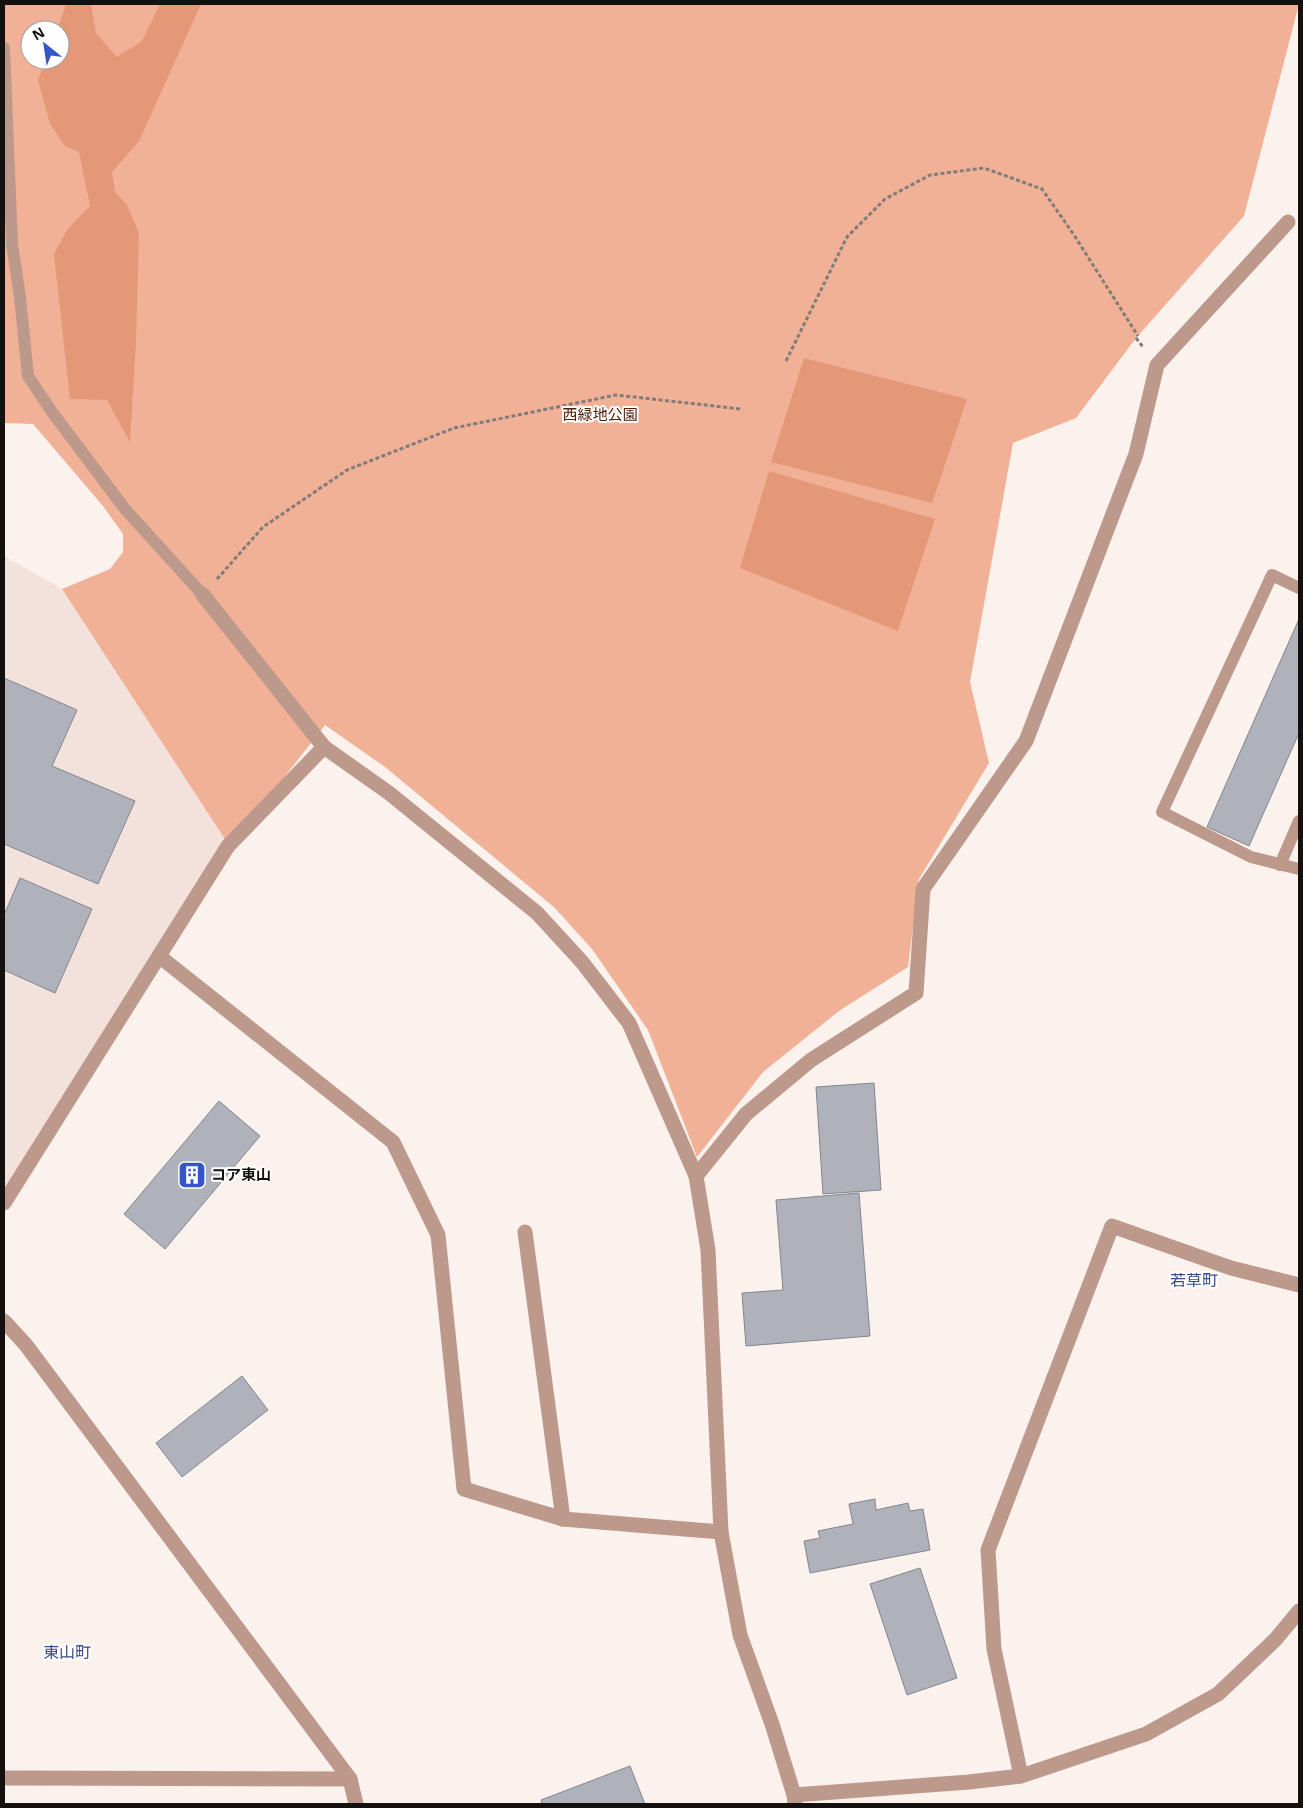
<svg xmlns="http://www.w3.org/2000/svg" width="1303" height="1808" viewBox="0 0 1303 1808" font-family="'Open Sans','Noto Sans JP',sans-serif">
	<rect width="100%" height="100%" fill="#fbf1ed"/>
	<polygon fill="#f3e2db" points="4,556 62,589 230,847 4,1203"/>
	<path fill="#f1b197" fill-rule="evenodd" d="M4,4H1299L1244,216L1136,338L1076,418L1013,443L970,682L989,763L919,879L908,967L839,1011L763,1072L697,1157L648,1030L592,949L554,907L385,767L325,725L230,847L62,589L110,569L123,552V534L103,506L33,424L4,423ZM30,30H60V60H30Z"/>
	<g fill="#e49878">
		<polygon points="65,4 91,4 96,33 117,57 142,41 160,4 201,4 139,141 112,172 115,192 127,205 139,233 136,342 130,442 107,400 70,399 54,254 67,230 90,206 79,152 65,146 50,124 38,80 46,60 60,60 60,30 57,30 65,8"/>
		<polygon points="804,358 967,399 932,503 771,462"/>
		<polygon points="769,471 935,519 898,631 740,568"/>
	</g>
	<g fill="#afb2bb" stroke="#83868e">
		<polygon points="1299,619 1299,733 1249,846 1207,827"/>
		<polygon points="4,678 77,710 52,766 135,801 98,884 4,844"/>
		<polygon points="20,878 92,909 55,993 4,970 4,915"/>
		<polygon points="874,1083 881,1190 823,1194 816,1087"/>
		<polygon points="219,1101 260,1136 165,1249 124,1214"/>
		<polygon points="859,1193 870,1336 746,1346 742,1293 783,1290 776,1200"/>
		<polygon points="242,1376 268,1410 182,1477 156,1443"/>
		<polygon points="875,1499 876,1510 908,1503 910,1511 923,1509 930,1550 810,1573 804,1541 820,1538 818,1531 853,1524 849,1504"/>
		<polygon points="920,1568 957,1678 907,1695 870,1584"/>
		<polygon points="630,1766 645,1804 542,1804 541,1800"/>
	</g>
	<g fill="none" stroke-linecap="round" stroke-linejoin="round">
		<g stroke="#827c79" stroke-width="3" stroke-dasharray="4 2.5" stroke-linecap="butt">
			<polyline points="1136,338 1143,347"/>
			<polyline points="786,361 847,237 885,199 930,175 984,168 1042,189 1074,235 1138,336"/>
			<polyline points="217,579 263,527 347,470 454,428 616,395 741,409"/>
		</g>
		<g stroke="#bc998b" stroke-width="12">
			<polyline points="4,48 12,244 20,297 28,376 52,412 125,509 203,595"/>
			<polyline points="1299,588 1272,575 1162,812 1251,857 1299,869"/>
			<polyline points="1280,865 1299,821"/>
		</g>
		<g stroke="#bc998b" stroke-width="15">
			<polyline points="203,595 324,747 389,793 537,913 582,962 629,1023 696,1176 708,1250 721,1532 740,1635 772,1724 794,1795 795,1804"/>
			<polyline points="159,956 393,1142 438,1235 464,1489 563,1519 721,1532"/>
			<polyline points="696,1176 746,1114 811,1060 916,993 923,889 1026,741 1136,454 1157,365 1288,222"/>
			<polyline points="4,1203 228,846 324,747"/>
			<polyline points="525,1232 563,1519"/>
			<polyline points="4,1321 26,1345 350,1779 356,1804"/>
			<polyline points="1021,1776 994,1649 988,1550 1112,1226 1231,1268 1299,1285"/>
			<polyline points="4,1778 350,1779"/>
			<polyline points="794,1795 969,1782 1021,1776 1146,1734 1218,1694 1275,1640 1299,1611"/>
		</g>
	</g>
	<defs>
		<symbol id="building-square" viewBox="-11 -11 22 22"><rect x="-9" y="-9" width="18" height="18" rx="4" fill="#3456c7" stroke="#fff"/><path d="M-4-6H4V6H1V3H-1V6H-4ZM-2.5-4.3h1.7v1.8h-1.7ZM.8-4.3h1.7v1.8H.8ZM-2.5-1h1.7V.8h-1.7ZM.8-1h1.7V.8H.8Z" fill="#fff"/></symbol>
	</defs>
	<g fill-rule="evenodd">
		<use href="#building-square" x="176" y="1159" width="32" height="32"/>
	</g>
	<g text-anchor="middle" stroke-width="4" stroke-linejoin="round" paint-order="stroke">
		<g font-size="15" fill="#51200a" stroke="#fff">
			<text x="600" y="420">西緑地公園</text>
		</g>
		<g font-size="15" font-weight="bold" fill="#13100f" stroke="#fff" text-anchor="start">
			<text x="211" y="1180">コア東山</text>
		</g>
		<g font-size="16" fill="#394e89" stroke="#fff">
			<text x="1194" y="1286">若草町</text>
			<text x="67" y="1658">東山町</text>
		</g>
	</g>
	<rect width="1303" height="1808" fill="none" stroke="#13100f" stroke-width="10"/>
	<g transform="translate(45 45) rotate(330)"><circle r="24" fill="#ffffff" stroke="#a19f9f"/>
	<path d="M0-4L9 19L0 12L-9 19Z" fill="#3456c7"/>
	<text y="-8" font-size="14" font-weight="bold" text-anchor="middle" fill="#13100f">N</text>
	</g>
</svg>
